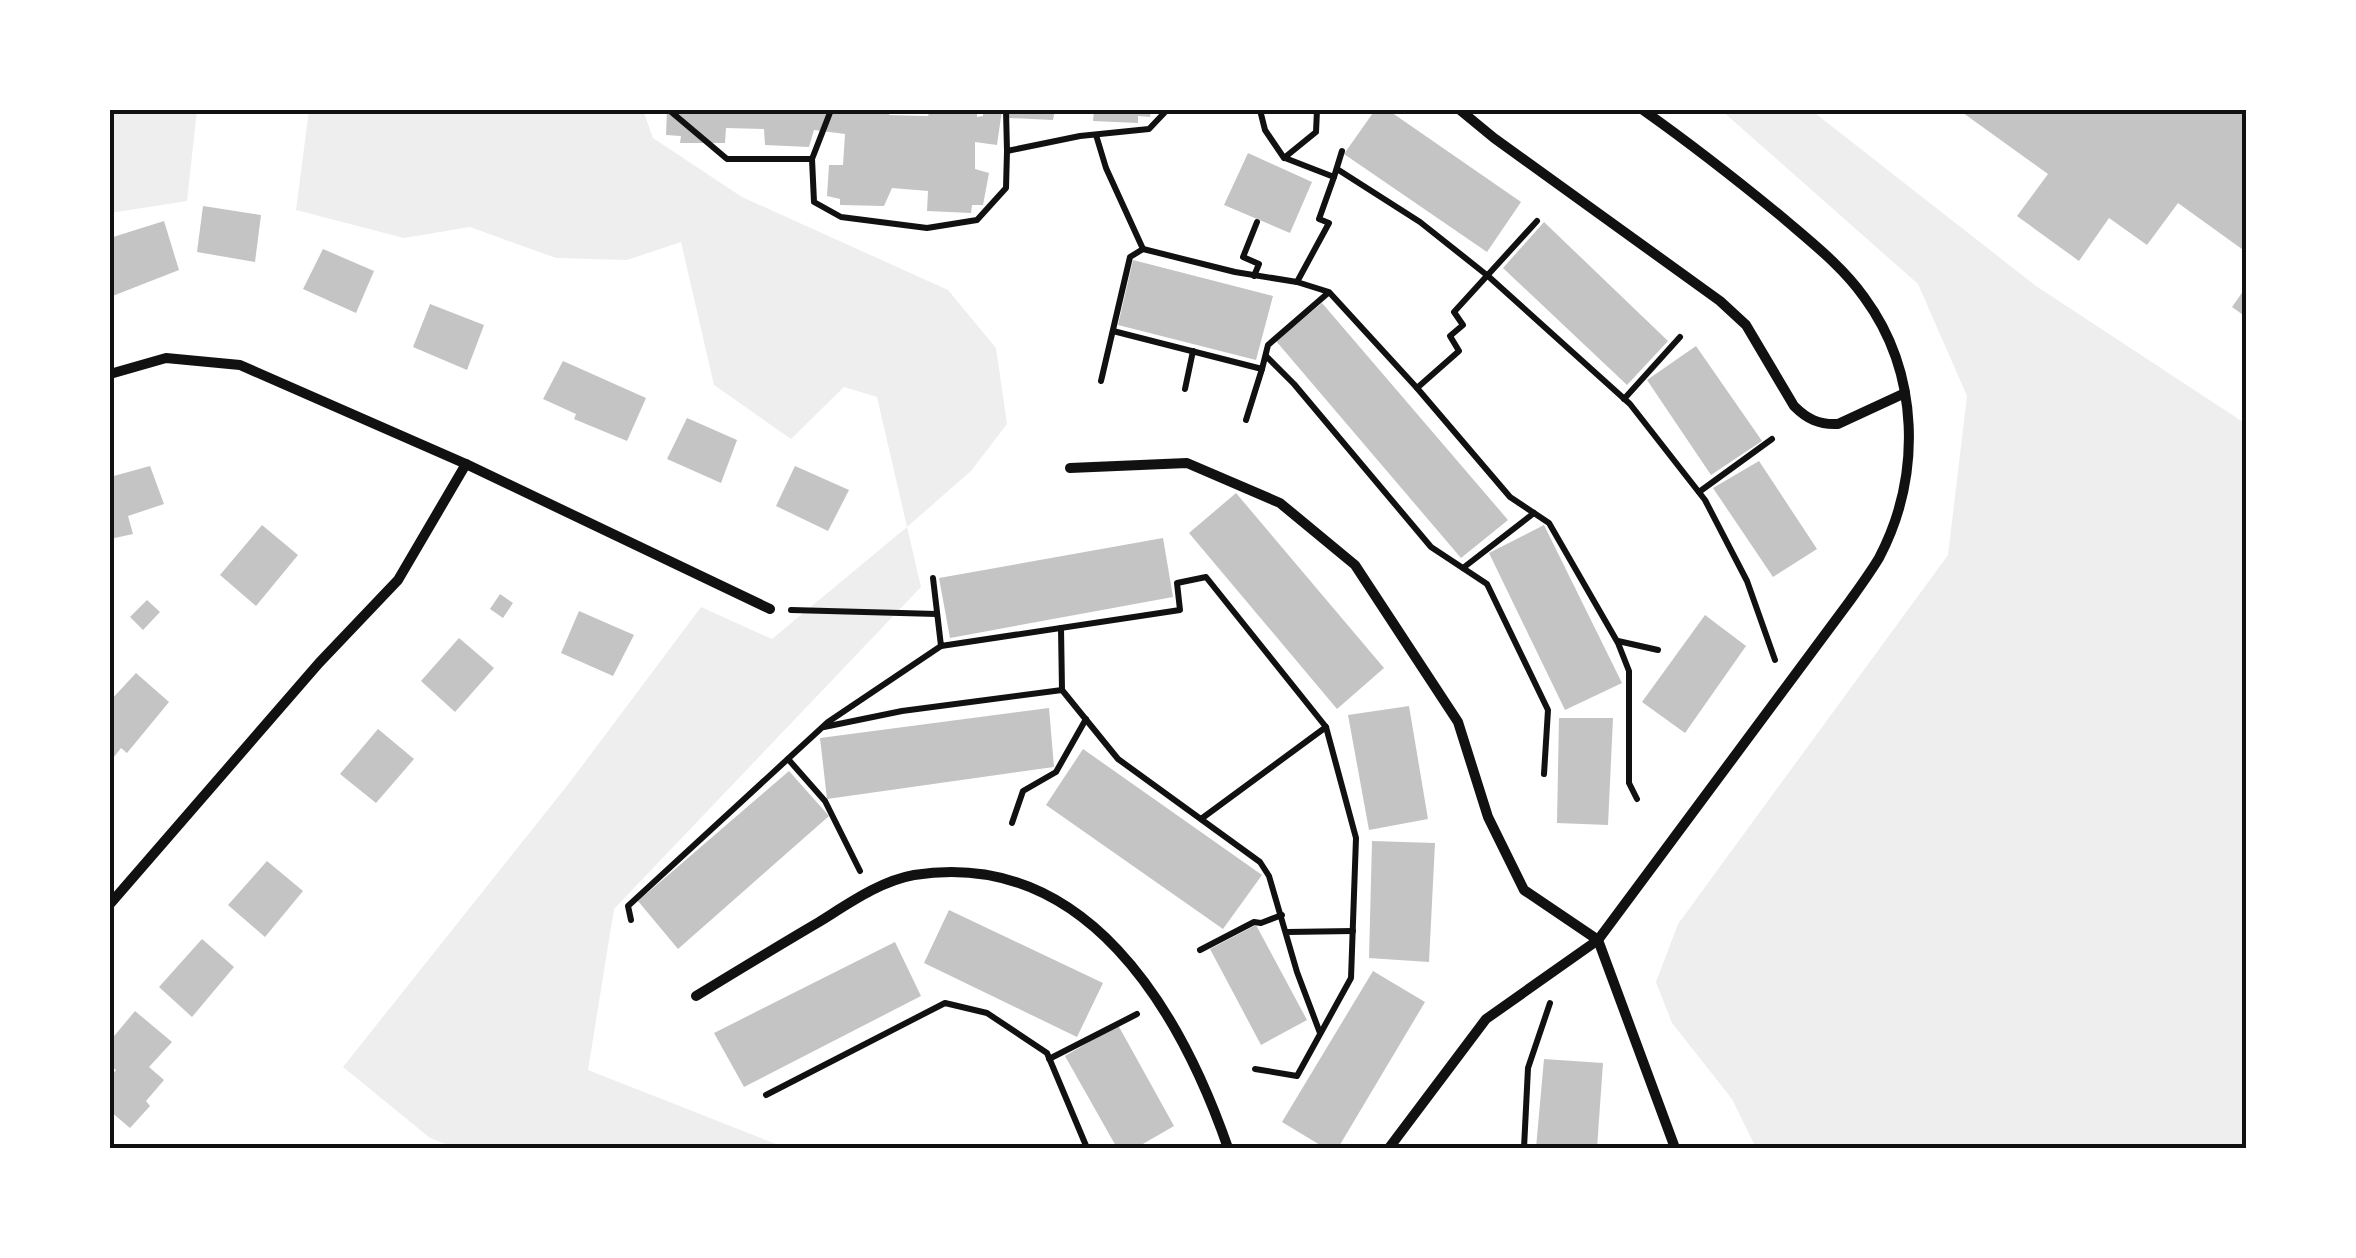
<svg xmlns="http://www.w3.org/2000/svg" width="2356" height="1258" viewBox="0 0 2356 1258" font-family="Jost,sans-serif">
	<rect width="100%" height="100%" fill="#fff"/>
	<g fill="#eee">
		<polygon points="110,110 197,110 187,201 110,213"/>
		<polygon points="309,110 643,110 653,138 742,197 948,290 996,348 1007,424 971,471 907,527 921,587 614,909 588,1070 786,1148 456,1148 430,1138 343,1067 570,782 701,607 772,639 907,527 877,397 844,387 791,439 714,385 681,242 627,260 556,258 470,227 404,238 296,210"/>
		<polygon points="1721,110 1811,110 2036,286 2246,424 2246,1148 1756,1148 1732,1099 1672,1023 1656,982 1678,924 1948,555 1967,396 1918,284"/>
	</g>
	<g fill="#c4c4c4">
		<polygon points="667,110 890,110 889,115 928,116 930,110 977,110 977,117 983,116 983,110 1002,110 997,145 975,142 975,169 989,173 983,205 972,205 971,213 927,211 928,191 892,188 884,206 840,205 840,199 827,196 829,165 843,165 845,134 814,130 809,147 765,145 764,129 726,128 725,143 680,143 681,136 666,135"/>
		<polygon points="1010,110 1055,110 1053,120 1008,118"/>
		<polygon points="1094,110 1151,110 1150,117 1138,116 1138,123 1093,121"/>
		<polygon points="1375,110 1388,110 1521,202 1487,252 1344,154"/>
		<polygon points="1959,110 2246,110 2246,252 2178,203 2147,245 2109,218 2079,261 2017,216 2048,174"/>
		<polygon points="1248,153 1312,182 1290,233 1224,205"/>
		<polygon points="203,206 261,215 255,262 197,252"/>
		<polygon points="164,221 179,270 110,297 110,238"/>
		<polygon points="1544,222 1668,341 1627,385 1503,268"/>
		<polygon points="323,249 374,271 356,313 303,289"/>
		<polygon points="1133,260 1273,296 1256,360 1118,325"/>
		<polygon points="2246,287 2246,317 2232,307"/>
		<polygon points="1322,303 1508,520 1461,558 1276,341"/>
		<polygon points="430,304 484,325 467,370 413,347"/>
		<polygon points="1696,346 1762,441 1711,475 1647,380"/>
		<polygon points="563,361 646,398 627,441 574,419 576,414 543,399"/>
		<polygon points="687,418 737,440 721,483 667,459"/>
		<polygon points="1759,461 1817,549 1773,577 1713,488"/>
		<polygon points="150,466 164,504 128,516 133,534 110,539 110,477"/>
		<polygon points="795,466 849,490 828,531 776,506"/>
		<polygon points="1236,493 1384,668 1337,709 1189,533"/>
		<polygon points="262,525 298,555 256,606 220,575"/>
		<polygon points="1544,525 1622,683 1565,710 1489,553"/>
		<polygon points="1163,538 1173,597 950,638 939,578"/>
		<polygon points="500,594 513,603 503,618 490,609"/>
		<polygon points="147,600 160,612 143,630 130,617"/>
		<polygon points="579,611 634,635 613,676 561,653"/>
		<polygon points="1705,615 1746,646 1685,733 1642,702"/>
		<polygon points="459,638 494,668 455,712 421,681"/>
		<polygon points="136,673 169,702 127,753 121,748 110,762 110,701"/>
		<polygon points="1409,706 1428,819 1369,830 1348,715"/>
		<polygon points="1049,708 1054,767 827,799 820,738"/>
		<polygon points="1559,718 1613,718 1608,825 1557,823"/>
		<polygon points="378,729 414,759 376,803 340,774"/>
		<polygon points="1083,749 1262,875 1223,929 1046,805"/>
		<polygon points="789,771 829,816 678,949 638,901"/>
		<polygon points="1372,841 1435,843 1429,962 1369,958"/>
		<polygon points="267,861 303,891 265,937 228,905"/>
		<polygon points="949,910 1103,983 1077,1037 924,963"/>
		<polygon points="1256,925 1307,1020 1261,1045 1210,949"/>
		<polygon points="202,939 234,967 192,1017 159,987"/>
		<polygon points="895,942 921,996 744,1087 714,1033"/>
		<polygon points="1373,971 1425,1002 1338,1148 1325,1148 1282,1122"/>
		<polygon points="135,1011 172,1042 149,1067 164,1080 146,1101 150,1106 130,1128 110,1111 110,1077 116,1070 110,1065 110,1041"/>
		<polygon points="1118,1025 1174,1126 1136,1148 1117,1148 1065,1056"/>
		<polygon points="1544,1059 1603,1063 1597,1148 1536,1148"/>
	</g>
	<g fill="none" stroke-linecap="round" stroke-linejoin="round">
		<g stroke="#111" stroke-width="6">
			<polyline points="669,110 727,159 812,159 814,202 841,217 927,228 977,220 1006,188 1007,151 1080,136 1149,129 1167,110"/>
			<polyline points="1006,110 1007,151"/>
			<polyline points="1260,110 1265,130 1284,158 1316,132 1317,110"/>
			<polyline points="1096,135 1106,168 1143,249 1130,257 1101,381"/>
			<polyline points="1285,158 1334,177 1342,151"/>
			<polyline points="812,159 831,110"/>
			<polyline points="1337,169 1420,222 1488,276 1630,404 1705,500 1747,581 1775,660"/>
			<polyline points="1334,177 1319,219 1329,223 1297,282 1329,292 1417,388 1459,351 1450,336 1463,325 1454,312 1537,221"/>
			<polyline points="1143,249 1235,272 1297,282"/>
			<polyline points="1254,276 1259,264 1243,257 1257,222"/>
			<polyline points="1113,331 1262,369 1268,345 1328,293"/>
			<polyline points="1266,356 1294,384 1431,547 1487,584 1548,710 1544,774"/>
			<polyline points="1417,388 1510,497 1549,523 1618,643 1629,671 1629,783 1637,799"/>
			<polyline points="1185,389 1193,351"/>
			<polyline points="1624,399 1680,337"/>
			<polyline points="1246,420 1262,369"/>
			<polyline points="1699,492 1772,439"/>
			<polyline points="1463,568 1534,513"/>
			<polyline points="933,578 941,646 1180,610 1177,583 1206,577 1326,727 1356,838 1351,978 1297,1076 1255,1069"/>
			<polyline points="791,610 937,614"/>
			<polyline points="1061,628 1062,690 1118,759 1260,862 1269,876 1297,972 1320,1033"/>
			<polyline points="1618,641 1658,650"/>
			<polyline points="824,727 902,711 1062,690"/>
			<polyline points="788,759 825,801 860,871"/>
			<polyline points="1201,819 1326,727"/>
			<polyline points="1012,823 1023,791 1056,772 1086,719"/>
			<polyline points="631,920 628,906 828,722 941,646"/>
			<polyline points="1287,932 1353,931"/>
			<polyline points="1200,950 1254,922 1261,923 1282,915"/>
			<polyline points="1049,1059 1137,1014"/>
			<polyline points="766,1095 945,1003 987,1013 1047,1053 1087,1148"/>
			<polyline points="1524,1148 1528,1068 1550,1003"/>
		</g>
		<g stroke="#111" stroke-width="10">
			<path d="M1460,110L1494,138L1720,301L1746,325L1794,406C1807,419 1819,425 1838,424L1905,393"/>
			<polyline points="110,374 166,358 240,365 466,464 770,609"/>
			<polyline points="1070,468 1187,463 1280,503 1355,565 1458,722 1488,817 1524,890 1598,940 1675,1148"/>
			<polyline points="110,904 319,663 398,580 466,464"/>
			<path d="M696,996C737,971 778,946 819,922C848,904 880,881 914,875C1086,848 1180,1010 1228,1148"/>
			<path d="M1389,1148L1486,1019L1598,940L1849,602C1859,588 1870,573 1879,558C1922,476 1920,373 1864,297C1842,266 1811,242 1782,217C1737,180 1691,144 1643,110"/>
		</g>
	</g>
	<rect width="2356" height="1258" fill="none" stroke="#ffffff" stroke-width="225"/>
	<rect x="112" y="112" width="2132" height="1034" fill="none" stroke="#111" stroke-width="4"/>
</svg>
